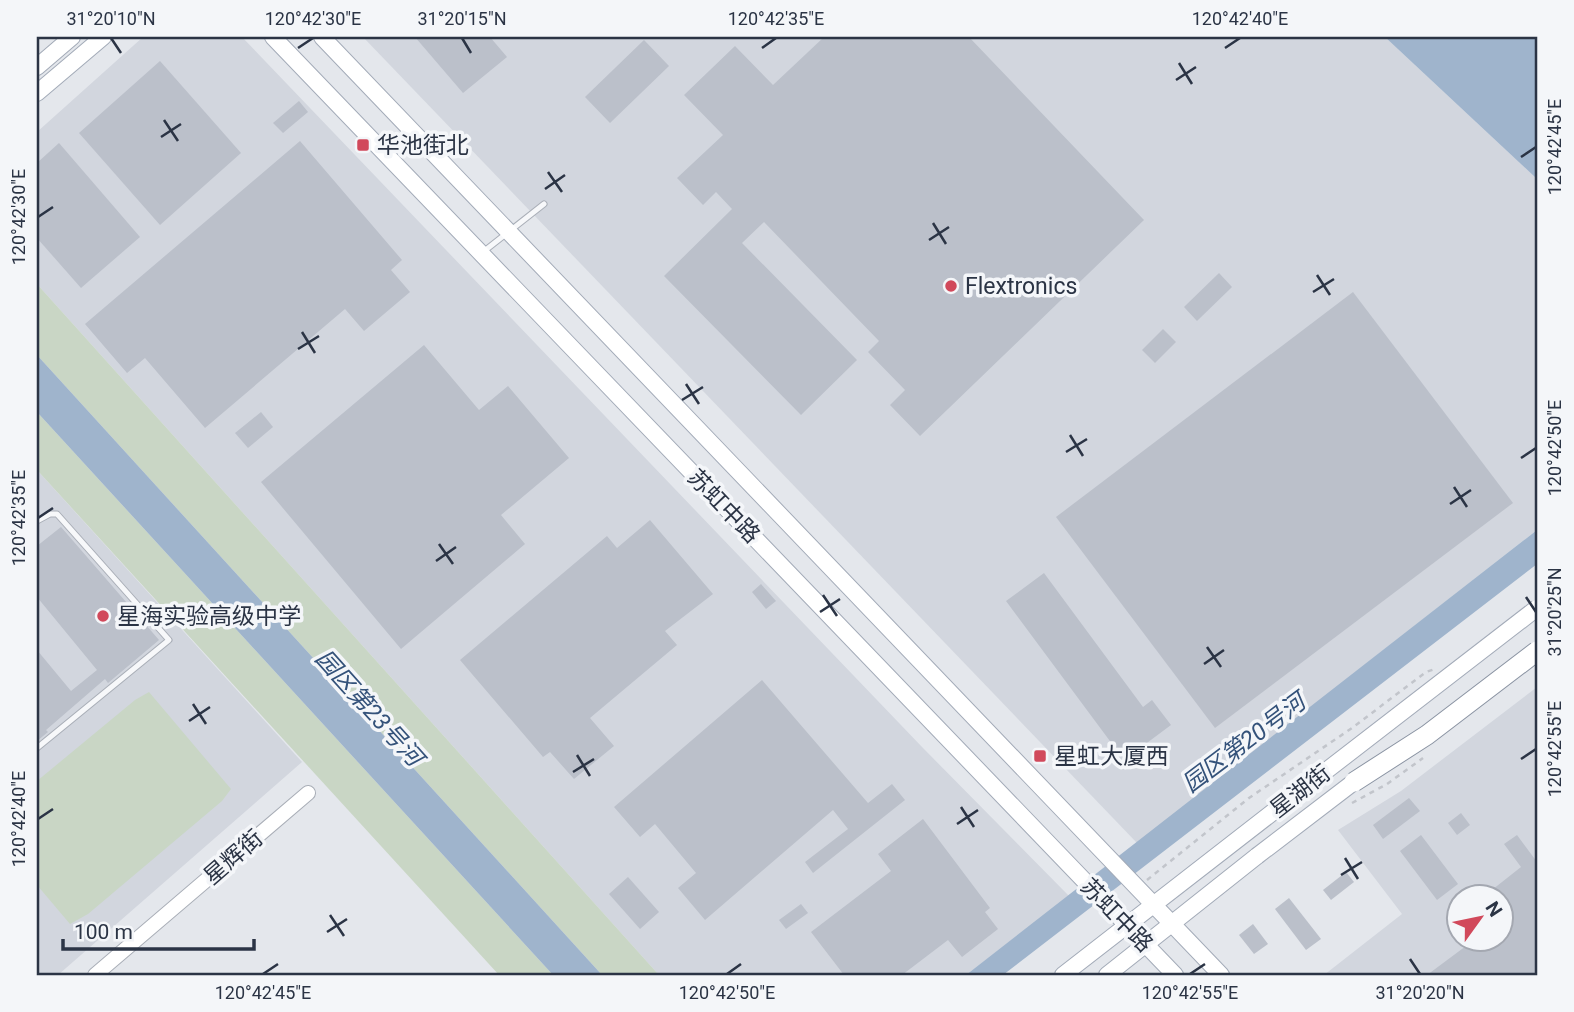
<svg xmlns="http://www.w3.org/2000/svg" width="1574" height="1012" viewBox="0 0 1574 1012" font-family="Roboto,'Noto Sans SC',sans-serif">
	<rect width="100%" height="100%" fill="#e4e7ec"/>
	<g fill="#d2d6de" fill-rule="evenodd">
		<polygon points="143,37 242,37 923,748 1069,896 966,975 659,975 37,284 37,132"/>
		<polygon points="363,37 1385,37 1537,179 1537,530 1137,843"/>
		<polygon points="37,470 302,762 58,975 37,975"/>
		<path d="M1537,687V975H1324L1402,914L1338,830L1401,791ZM1458,897H1500V939H1458Z"/>
	</g>
	<g fill="#c9d6c5">
		<polygon points="37,284 659,975 602,975 37,355"/>
		<polygon points="37,412 553,975 499,975 37,470"/>
		<polygon points="149,692 231,789 222,801 88,914 70,924 37,885 37,781 135,700"/>
	</g>
	<g fill="#9fb4cc">
		<polygon points="1385,37 1537,37 1537,179"/>
		<polygon points="37,355 602,975 553,975 37,412"/>
		<polygon points="1537,530 1537,564 1003,975 1000,973 997,975 966,975"/>
	</g>
	<g fill="#bbc0ca">
		<polygon points="415,37 490,37 507,57 463,93"/>
		<polygon points="824,37 969,37 1144,220 920,436 890,405 905,390 868,352 879,341 764,222 742,243 857,360 801,415 664,276 732,209 716,192 703,205 677,178 723,135 684,95 735,46 773,85"/>
		<polygon points="644,40 669,66 610,123 585,97"/>
		<polygon points="160,61 241,153 160,225 79,133"/>
		<polygon points="299,101 308,112 283,133 273,123"/>
		<polygon points="300,141 402,260 391,270 410,292 364,331 345,309 205,428 145,358 127,373 85,324"/>
		<polygon points="59,143 140,237 81,288 37,238 37,163"/>
		<polygon points="1219,273 1232,287 1197,321 1184,307"/>
		<polygon points="1353,292 1513,503 1215,728 1056,517"/>
		<polygon points="1163,329 1176,342 1155,363 1142,350"/>
		<polygon points="424,345 479,410 508,386 569,458 501,515 525,544 401,649 261,482"/>
		<polygon points="261,412 273,427 248,448 235,433"/>
		<polygon points="650,520 713,594 665,631 677,645 590,718 614,746 574,779 550,752 543,757 460,660 607,536 617,548"/>
		<polygon points="61,527 159,640 108,683 105,679 46,730 48,732 37,741 37,650 71,691 97,670 37,597 37,546"/>
		<polygon points="1044,573 1143,707 1152,700 1171,725 1124,760 1006,601"/>
		<polygon points="761,584 776,601 766,609 752,592"/>
		<polygon points="762,680 868,803 892,784 905,800 813,873 805,862 848,829 833,810 705,920 678,888 696,873 655,824 640,837 614,807"/>
		<polygon points="1409,798 1420,811 1383,839 1373,825"/>
		<polygon points="1461,813 1470,825 1457,835 1448,823"/>
		<polygon points="923,819 990,908 985,912 998,929 962,957 948,940 902,975 844,975 811,932 891,871 878,854"/>
		<polygon points="1421,835 1458,884 1437,900 1400,851"/>
		<polygon points="1517,835 1537,862 1537,975 1427,975 1466,946 1460,939 1501,939 1501,897 1483,897 1521,867 1504,844"/>
		<polygon points="1346,872 1354,882 1331,900 1323,890"/>
		<polygon points="628,877 659,912 640,929 609,894"/>
		<polygon points="1289,898 1321,939 1306,950 1275,909"/>
		<polygon points="801,904 808,913 786,929 779,920"/>
		<polygon points="1253,924 1268,944 1254,954 1239,935"/>
	</g>
	<g fill="none" stroke-linecap="round" stroke-linejoin="round">
		<defs>
			<g id="lane">
				<polyline points="483,252 544,204"/>
				<polyline points="37,521 50,514 57,514 169,640 37,748"/>
			</g>
			<polyline id="secondary" points="95,975 308,793"/>
			<g id="primary">
				<polyline points="273,37 1175,975"/>
				<polyline points="322,37 1221,975"/>
				<polyline points="37,67 72,37"/>
				<polyline points="37,93 103,37"/>
				<polyline points="1063,975 1300,791"/>
				<polyline points="1107,975 1257,856"/>
			</g>
		</defs>
		<use href="#lane" stroke="#a9aeb7" stroke-width="7"/>
		<use href="#secondary" stroke="#a9aeb7" stroke-width="16"/>
		<use href="#primary" stroke="#a3abb8" stroke-width="18"/>
		<g stroke="#c2c5cb" stroke-width="2.5" stroke-dasharray="5 5" stroke-linecap="butt">
			<polyline points="1352,803 1387,784 1423,758"/>
			<polyline points="1147,880 1249,798 1352,728 1426,672 1435,669"/>
		</g>
		<use href="#lane" stroke="#f7f8fa" stroke-width="5"/>
		<use href="#secondary" stroke="#fff" stroke-width="14"/>
		<use href="#primary" stroke="#fff" stroke-width="16"/>
		<defs>
			<g id="primary-bridge">
				<polyline points="1300,791 1537,608"/>
				<polyline points="1257,856 1363,775"/>
			</g>
			<polyline id="highway-bridge" points="1354,782 1427,735 1537,651"/>
		</defs>
		<use href="#primary-bridge" stroke="#a3abb8" stroke-width="18" stroke-linecap="butt"/>
		<use href="#highway-bridge" stroke="#8b94a3" stroke-width="21" stroke-linecap="butt"/>
		<use href="#primary-bridge" stroke="#fff" stroke-width="16"/>
		<use href="#highway-bridge" stroke="#fff" stroke-width="19"/>
	</g>
	<path fill="none" stroke="#2b3445" stroke-width="2.5" d="M111,38L121,53M462,38L471,53M298,48L313,38M762,48L776,38M1225,48L1240,38M1179,63L1192,84M1176,80L1196,67M164,120L178,141M161,137L181,124M1521,157L1536,147M548,172L562,192M545,189L565,175M38,217L53,207M933,223L946,244M929,240L949,227M1317,275L1330,295M1313,292L1334,279M302,332L315,353M298,349L319,336M686,384L699,404M682,400L703,387M1070,435L1083,456M1066,452L1087,439M1521,458L1536,448M1454,487L1467,507M1450,504L1471,490M38,518L53,508M439,544L453,564M436,561L456,547M823,595L837,616M1526,597L1536,612M820,612L840,599M1207,647L1221,667M1204,664L1224,650M193,704L206,724M189,721L210,707M577,755L590,776M1521,759L1536,749M573,772L594,759M961,807L974,827M38,819L53,809M957,824L978,810M1345,858L1358,879M1341,875L1362,862M330,915L344,936M327,932L347,919M1410,959L1420,974M263,974L278,964M727,974L741,964M1190,974L1205,964"/>
	<g fill="#d1495b" stroke="#f4f6f9" stroke-width="2.5">
		<rect x="356" y="138" width="14" height="14" rx="3.5"/>
		<circle cx="951" cy="286" r="7"/>
		<circle cx="103" cy="616" r="7"/>
		<rect x="1033" y="749" width="14" height="14" rx="3.5"/>
	</g>
	<g text-anchor="middle" stroke-width="7" stroke-linejoin="round" paint-order="stroke">
		<g font-size="23" fill="#2b3445" stroke="#f4f6f9" text-anchor="start">
			<text x="377" y="153">华池街北</text>
			<text x="965" y="294">Flextronics</text>
			<text x="117" y="624">星海实验高级中学</text>
			<text x="1054" y="764">星虹大厦西</text>
		</g>
		<g font-size="23" fill="#2b3445" stroke="#f4f6f9">
			<text transform="translate(724 506) rotate(46)" y="8">苏虹中路</text>
			<text transform="translate(1300 791) rotate(-38)" y="8">星湖街</text>
			<text transform="translate(233 857) rotate(-41)" y="8">星辉街</text>
			<text transform="translate(1117 915) rotate(46)" y="8">苏虹中路</text>
		</g>
		<g font-size="24" font-style="italic" fill="#34527a" stroke="#f4f6f9">
			<text transform="translate(369 708) rotate(48)" y="8">园区第23号河</text>
			<text transform="translate(1244 743) rotate(-37)" y="8">园区第20号河</text>
		</g>
	</g>
	<rect width="1574" height="1012" fill="none" stroke="#f4f6f9" stroke-width="77"/>
	<g transform="translate(1480 918) rotate(57)"><circle r="33" fill="#f4f6f9" stroke="#a4a8b1" stroke-width="2"/>
	<path d="M0-5L12 26L0 18L-12 26Z" fill="#d1495b"/>
	<text y="-10" font-size="19" font-weight="bold" text-anchor="middle" fill="#2b3445">N</text>
	</g>
	<path d="M63 939v10h191v-10" fill="none" stroke="#2b3445" stroke-width="3.5"/>
	<text x="74" y="939" font-size="21" fill="#2b3445" stroke="#f4f6f9" stroke-width="5" paint-order="stroke">100 m</text>
	<rect x="38" y="38" width="1498" height="936" fill="none" stroke="#2b3445" stroke-width="2.5"/>
	<g font-size="18" text-anchor="middle" fill="#2b3445">
		<text x="111" y="25">31°20'10"N</text>
		<text x="313" y="25">120°42'30"E</text>
		<text x="462" y="25">31°20'15"N</text>
		<text x="776" y="25">120°42'35"E</text>
		<text x="1240" y="25">120°42'40"E</text>
		<text transform="translate(1555 147) rotate(-90)" y="6">120°42'45"E</text>
		<text transform="translate(19 217) rotate(-90)" y="6">120°42'30"E</text>
		<text transform="translate(1555 448) rotate(-90)" y="6">120°42'50"E</text>
		<text transform="translate(19 518) rotate(-90)" y="6">120°42'35"E</text>
		<text transform="translate(1555 612) rotate(-90)" y="6">31°20'25"N</text>
		<text transform="translate(1555 749) rotate(-90)" y="6">120°42'55"E</text>
		<text transform="translate(19 819) rotate(-90)" y="6">120°42'40"E</text>
		<text x="263" y="999">120°42'45"E</text>
		<text x="727" y="999">120°42'50"E</text>
		<text x="1190" y="999">120°42'55"E</text>
		<text x="1420" y="999">31°20'20"N</text>
	</g>
</svg>
